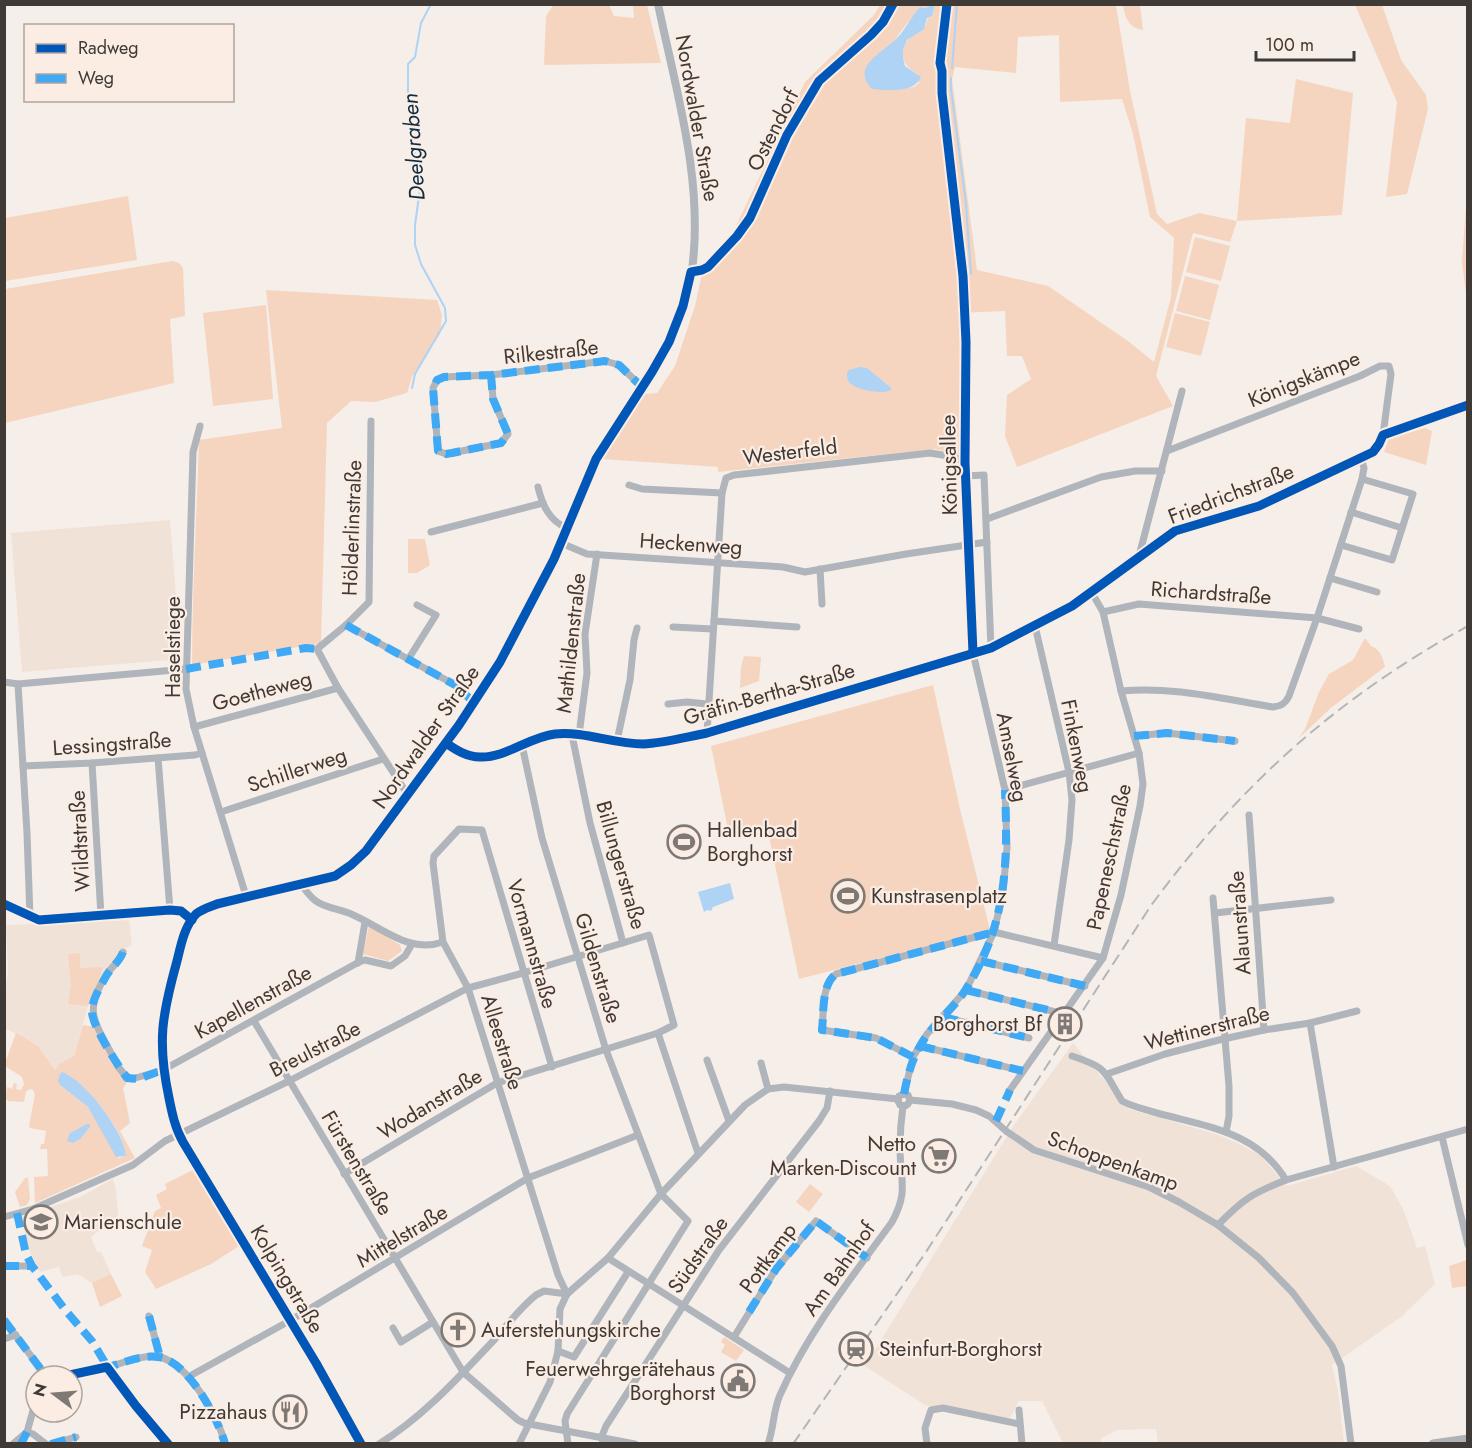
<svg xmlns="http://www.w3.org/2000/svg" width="1472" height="1448" viewBox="0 0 1472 1448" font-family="Jost,sans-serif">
	<rect width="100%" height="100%" fill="#f6eee9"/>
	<g fill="#f1e2d8">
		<polygon points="170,520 181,659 22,672 11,533"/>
		<polygon points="129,920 132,945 121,951 114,962 101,975 88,1006 74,1056 59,1064 55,1070 38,1046 5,1028 5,993 8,971 6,925"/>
		<polygon points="1073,1043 1129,1109 1216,1134 1240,1144 1261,1156 1287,1186 1356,1166 1390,1186 1403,1209 1417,1248 1425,1246 1435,1284 1401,1317 1332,1365 1338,1391 1344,1443 1158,1443 1156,1429 1117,1430 1102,1438 1100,1443 1063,1443 1042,1401 1019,1401 1010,1418 990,1421 925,1405 865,1366 1014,1125"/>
		<polygon points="113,1179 116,1190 118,1216 91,1237 97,1252 101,1252 111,1274 92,1283 78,1274 62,1277 59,1267 40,1272 30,1252 21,1217 80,1197"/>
	</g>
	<g fill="#f5d5bf" fill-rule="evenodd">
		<polygon points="554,4 609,5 614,16 634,18 633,5 647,5 661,63 544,65 546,16"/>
		<path d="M880,5H931L926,8L920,7C917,10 891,44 891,46C886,59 887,76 886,90L914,87L919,83L918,74C904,67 896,52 909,39C913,34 921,32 924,28C926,25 927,21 928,18L932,16L935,5H1116L1130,91L1157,214L1167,224L1199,213L1237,221L1246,118L1290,123L1296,79L1353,93L1342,215L1237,221L1230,242L1193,233L1156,376L1173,406L1017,467L1005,436L1007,395L1031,379L1022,356H1007L1005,311L959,313L963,441L959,455L935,449L718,472V467L602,459L611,441L645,394L657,393L675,366L695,306L701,278L741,235L736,226L805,82L874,15ZM1059,35L1060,102L1122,99L1133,134L1150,217L1174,238L1171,297L1154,362L1128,341L1048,286L977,270L952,79L955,67L1016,73L1018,37Z"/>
		<path d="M1123,5H1140L1143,30C1128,28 1125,17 1123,5Z"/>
		<polygon points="1355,5 1382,5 1401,60 1426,95 1428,109 1407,194 1386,197 1397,102"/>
		<polygon points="1467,192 1467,302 1462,262"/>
		<polygon points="128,196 137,260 5,281 5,218"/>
		<polygon points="1195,237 1230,246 1221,281 1186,272"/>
		<polygon points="172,261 179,263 183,268 185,316 170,319 174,383 5,423 5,289"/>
		<polygon points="1185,276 1219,285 1210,320 1176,311"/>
		<path d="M266,290L437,300L442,315L440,334L412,377L407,393L375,402L351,401L327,423L321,643L192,665C192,590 197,515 199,440L282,428Z"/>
		<polygon points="266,305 273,399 213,406 203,313"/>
		<polygon points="1175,313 1210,322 1201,356 1166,347"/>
		<polygon points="1425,428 1432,431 1426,465 1384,452 1389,438"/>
		<polygon points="408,539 425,539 430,565 417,573 408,573"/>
		<path d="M1365,638L1371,646C1380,649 1383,658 1385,667L1332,707L1298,739L1305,729L1319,692L1329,674L1353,660Z"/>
		<polygon points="744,656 761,657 759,681 740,688 741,667"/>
		<polygon points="933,685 960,809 990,930 799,979 768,832 730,839 711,746"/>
		<polygon points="369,926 400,945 402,951 388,961 363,954"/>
		<polygon points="80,953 80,968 102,967 101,975 88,1006 68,1004 71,985 68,954"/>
		<path d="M83,1025L94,1027L106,1050L128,1081L123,1088L130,1123L120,1131L135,1158L35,1203L34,1177L48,1176L47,1149H40L41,1144H44L46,1131L30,1128L29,1126L35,1094L33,1090L30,1089L26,1092L24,1102L8,1101L5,1098L7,1087L12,1089L14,1083L17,1084L16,1089L21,1090L24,1084L22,1077L5,1066V1063L16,1033L38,1046L55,1070L59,1064L74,1056ZM68,1074C89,1094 123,1125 126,1156L118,1158L88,1107L60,1085Z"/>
		<polygon points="193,1170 239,1246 211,1264 156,1289 145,1272 152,1250 142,1246 155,1211 161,1208 156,1195 167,1189 165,1184"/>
		<polygon points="25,1178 28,1178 30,1199 27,1205 20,1207 15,1192"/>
		<polygon points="810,1184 823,1194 809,1212 796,1202"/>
		<polygon points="1467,1260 1467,1286 1452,1288 1449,1266"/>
		<polygon points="111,1274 122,1296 100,1307 92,1283"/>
		<polygon points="724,1337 744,1350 736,1361 721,1352 725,1345 721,1342"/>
	</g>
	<g fill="#aed3f4">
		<path d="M931,5H935L932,16L927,18L924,29L907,40L903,49V58L905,66L921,77C914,94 887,90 872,89C850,66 884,52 897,38C906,29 911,16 920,7L926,8Z"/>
		<path d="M860,367L867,368L891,388V390C883,395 855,390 849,382C847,379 847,377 847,373L849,370Z"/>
		<polygon points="730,883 734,899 713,907 711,911 707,910 704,912 698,892"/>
		<path d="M62,1072C84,1079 126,1134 126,1156L116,1157L88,1107L60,1085L58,1081L60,1074Z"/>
		<polygon points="87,1124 90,1124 90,1127 80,1139 73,1143 67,1141 70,1133"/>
	</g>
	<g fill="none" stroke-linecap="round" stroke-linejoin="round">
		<g stroke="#aed3f4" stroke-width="2">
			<polyline points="952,68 957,4"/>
			<polyline points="951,78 951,89 966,204 971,274"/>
			<polyline points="412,388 415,374 446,321 445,308 421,264 415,245 415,225 420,189 408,103 408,64 415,57 421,23 431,4"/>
		</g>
		<g stroke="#afb5ba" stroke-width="7">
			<polyline points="691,272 702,270 708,267 737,236 750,218 787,135 819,81 871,35 883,22 893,4"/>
			<polyline points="491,375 493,399 508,434 501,443 452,453 446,454 438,451 433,388 437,380 444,377 491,375 605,361 619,365 642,387"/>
			<polyline points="371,421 369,602 346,625 317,649 338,688 408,795"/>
			<polyline points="200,426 193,452 186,689 194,727 246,896"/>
			<polyline points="966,476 984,475 991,648"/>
			<polyline points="629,485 642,489 722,493"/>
			<path d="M538,487C542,504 549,521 567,528"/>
			<polyline points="1351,512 1402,528"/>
			<polyline points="987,519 1101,477 1135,471 1162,471"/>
			<polyline points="431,532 543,503"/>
			<polyline points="561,543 587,554 783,567 805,572 906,554 987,542"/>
			<polyline points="1341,545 1392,560 1413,494 1362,479"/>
			<polyline points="1139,556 1182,391"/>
			<polyline points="820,569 822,604"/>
			<polyline points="1330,578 1377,592"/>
			<path d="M1103,612L1139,604L1317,618L1289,696C1285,704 1281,706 1273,707C1223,699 1171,686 1121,691"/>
			<polyline points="714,621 797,627"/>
			<polyline points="346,625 457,686 474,703"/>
			<polyline points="1035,626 1069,772 1072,800 1069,840 1054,945"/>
			<polyline points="673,627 713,629"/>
			<polyline points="1359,629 1317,618 1362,479 1364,468 1361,458"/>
			<polyline points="409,658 436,615 417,605"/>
			<polyline points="4,682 18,684 186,669"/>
			<polyline points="18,684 27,833 30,917"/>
			<polyline points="668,704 687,702 707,704"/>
			<polyline points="194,727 338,688"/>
			<polyline points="707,733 722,493 726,478 734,475 930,453 955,457 965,463"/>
			<polyline points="574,734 573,740 590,823 623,943"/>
			<polyline points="579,735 587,673 585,634 597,554"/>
			<polyline points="1134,736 1167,733 1235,741"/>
			<polyline points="617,741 630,680 634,640 637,628"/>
			<path d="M446,743C456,750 467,757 480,757C506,758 529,737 555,734C584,731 613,744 643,744C664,743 686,737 707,733L991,648L1072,606L1175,531L1259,506L1373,452L1379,444L1383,435L1391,374L1389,366H1380L1360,376L1167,451"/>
			<polyline points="522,745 542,838 606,1050 661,1194 688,1221 567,1414 565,1421 568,1444"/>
			<polyline points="158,758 170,910"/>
			<polyline points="92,763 101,916"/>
			<polyline points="23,766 92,763 195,755 202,753"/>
			<polyline points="1005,790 1139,753"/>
			<polyline points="221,812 383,759"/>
			<polyline points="1249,815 1264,1030"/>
			<path d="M300,883C305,889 310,897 316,901C323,907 342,910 351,914C382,927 408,954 443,942"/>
			<polyline points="1213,898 1229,1086 1229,1116 1226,1132"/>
			<polyline points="4,904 39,920 170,910 181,911 192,920"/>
			<polyline points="1215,913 1331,900"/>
			<path d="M123,952C119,963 113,965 107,974C85,1008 92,1018 110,1051C115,1061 121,1075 132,1079L163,1070L359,962L365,960L391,966L405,956L412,944"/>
			<polyline points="981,961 1085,986"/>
			<polyline points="358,963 365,922"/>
			<polyline points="966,990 1064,1014"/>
			<polyline points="943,1017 1029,1038"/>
			<polyline points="254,1021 463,1372 518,1420 524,1423 635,1444"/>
			<polyline points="1310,1023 1334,1167"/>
			<polyline points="658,1033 698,1153"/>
			<polyline points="920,1046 1023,1071"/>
			<path d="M1072,1056C1108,1068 1103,1070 1122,1101C1133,1107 1145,1109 1157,1113C1208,1127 1257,1132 1286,1180"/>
			<path d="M913,1057L876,1038L822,1030C824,1013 821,985 836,974L994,932L1103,958"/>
			<polyline points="707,1060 729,1121"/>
			<polyline points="761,1063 768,1089"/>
			<polyline points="552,1067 482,830 459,829 434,856 433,863 443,942 468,988 558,1275 567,1294"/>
			<polyline points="1107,1074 1165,1054 1219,1040 1264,1030 1310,1023 1357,1011"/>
			<polyline points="1010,1090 1103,958 1121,895 1140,806 1143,784 1139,753 1121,691 1103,612 1092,593"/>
			<polyline points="904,1094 913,1057 927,1034 966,990 994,932 1003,892 1007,848 1005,790 973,653 965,463 966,342 963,276"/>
			<polyline points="910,1100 908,1104 905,1106 900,1105 898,1101 899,1096 904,1094 908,1095 910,1100 952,1104 976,1110 989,1116 1006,1131 1034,1150 1149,1187 1179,1202 1218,1225 1259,1258 1293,1293 1332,1346 1341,1366 1351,1444"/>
			<polyline points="1442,1137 1468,1245"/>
			<polyline points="4,1217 33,1209 133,1165 165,1141 289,1081 468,988 523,973 649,935 674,1025 658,1033 497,1083 344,1174"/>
			<path d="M1218,1225C1243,1199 1253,1193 1286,1180L1468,1129"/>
			<polyline points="608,1258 790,1373"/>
			<polyline points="4,1266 32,1266"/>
			<polyline points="149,1316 160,1357"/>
			<polyline points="4,1320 46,1376"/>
			<polyline points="393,1328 401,1342 433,1322"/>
			<polyline points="734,1337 776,1269 816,1221 867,1258"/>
			<polyline points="4,1339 16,1335"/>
			<polyline points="558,1351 574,1357 628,1272"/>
			<path d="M65,1376C78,1373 92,1371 106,1368C120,1364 145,1353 160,1357C189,1365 218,1416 225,1444"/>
			<polyline points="188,1377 291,1320 528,1178 638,1135"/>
			<polyline points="1019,1410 1022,1444"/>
			<polyline points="27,1432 33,1434 46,1444"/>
			<polyline points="13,1444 27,1432 36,1400"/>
			<polyline points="51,1444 76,1437"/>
			<path d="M379,1444C423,1417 460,1376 495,1339C508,1324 520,1308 536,1295L544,1291L567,1294"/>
			<polyline points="519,1444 550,1382 558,1351 560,1309 567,1294 608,1258 661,1194 745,1105 768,1089 784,1087 898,1099"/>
			<polyline points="603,1444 602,1436 606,1426 719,1250 819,1121 827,1108 830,1091"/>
			<path d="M768,1444C774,1428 773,1410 780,1395C808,1332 852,1277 892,1222C909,1191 900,1180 900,1148C900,1134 901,1120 903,1106"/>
			<polyline points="927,1444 925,1428 931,1410 943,1408 1019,1424"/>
		</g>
		<path stroke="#afb5ba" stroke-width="8" d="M361,1444L316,1363L183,1142L176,1127L163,1070L161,1039L162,1023L185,933L196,915L217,904L335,876L351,865L366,851C415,786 468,722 507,650C525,616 546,581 561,545C573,516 582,486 597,458C631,394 681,345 692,270C704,181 676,91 658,4"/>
		<polyline stroke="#afb3b8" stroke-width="9" points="1433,1444 1468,1439"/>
		<path stroke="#b5b5b6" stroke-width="2" stroke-dasharray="12 6" stroke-linecap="butt" d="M793,1444L926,1252L1150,907C1238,787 1336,698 1468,626"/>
		<g stroke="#3fa9f5" stroke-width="8" stroke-dasharray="15 8" stroke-linecap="butt">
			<polyline points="491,375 493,399 508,434 501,443 452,453 446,454 438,451 433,388 437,380 444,377 491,375 605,361 619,365 642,387"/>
			<polyline points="346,625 457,686 474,703"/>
			<polyline points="186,669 306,648 317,649"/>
			<polyline points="1134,736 1167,733 1235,741"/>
			<path d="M123,952C119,963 110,968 105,978C100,988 91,1001 92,1013C94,1029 117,1064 127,1078L138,1079L163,1070"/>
			<polyline points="981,961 1085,986"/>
			<polyline points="966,990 1064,1014"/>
			<polyline points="943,1017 1029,1038"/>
			<polyline points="920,1046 1023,1071"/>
			<path d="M913,1057L876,1038L822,1030C824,1013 821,985 836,974L994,932"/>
			<path d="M904,1094C908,1072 914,1053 927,1035C939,1019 956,1006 966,989C1007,924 1008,864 1005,790"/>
			<polyline points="996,1121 1010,1090"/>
			<polyline points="17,1213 26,1254 32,1266 66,1311 92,1341 110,1371"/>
			<polyline points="4,1266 32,1266"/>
			<polyline points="749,1312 776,1269 816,1221 867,1258"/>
			<polyline points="149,1316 160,1357"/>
			<polyline points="4,1320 46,1376"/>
			<path d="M103,1368C120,1365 140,1354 158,1357C188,1361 218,1418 225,1444"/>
			<polyline points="21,1444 27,1432"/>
			<polyline points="51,1444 76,1437"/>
		</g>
		<defs>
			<g id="cycleway">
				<polyline points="947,4 940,63 942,71 942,93 963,276 966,342 965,463 973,653"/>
				<path d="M446,743C456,750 467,757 480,757C506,758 529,737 555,734C584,731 613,744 643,744C664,743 686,737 707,733L991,648L1072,606L1175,531L1259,506L1373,452L1379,444L1383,435L1468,405"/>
				<polyline points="4,904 39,920 170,910 181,911 192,920"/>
				<polyline points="65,1376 107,1367 136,1406 168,1444"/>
				<path d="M361,1444L316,1363L183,1142C175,1128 172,1113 169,1098C157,1042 162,1015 177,961C181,945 184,927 196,914C202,909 210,907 217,904L335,876L351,865L366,851L459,725L500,662L554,559L596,459L652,372L669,342L683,306L691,272L702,270L708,267L737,236L750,218L787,135L819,81L871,35L883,22L893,4"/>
			</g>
		</defs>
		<use href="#cycleway" stroke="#fbede4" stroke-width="13"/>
		<use href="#cycleway" stroke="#0057b8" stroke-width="9"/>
	</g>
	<defs>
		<symbol id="stadium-ring" viewBox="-11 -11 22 22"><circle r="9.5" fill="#fbede4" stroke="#7f7975" stroke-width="1.5"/><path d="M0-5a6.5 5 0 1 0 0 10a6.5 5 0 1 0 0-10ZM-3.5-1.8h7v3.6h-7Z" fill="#7f7975"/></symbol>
		<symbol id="building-ring" viewBox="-11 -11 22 22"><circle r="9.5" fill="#fbede4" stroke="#7f7975" stroke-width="1.5"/><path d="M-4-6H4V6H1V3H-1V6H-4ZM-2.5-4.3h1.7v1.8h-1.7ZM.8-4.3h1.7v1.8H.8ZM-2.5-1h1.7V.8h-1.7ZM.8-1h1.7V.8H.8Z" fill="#7f7975"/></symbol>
		<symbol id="supermarket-ring" viewBox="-11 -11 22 22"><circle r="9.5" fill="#fbede4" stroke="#7f7975" stroke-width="1.5"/><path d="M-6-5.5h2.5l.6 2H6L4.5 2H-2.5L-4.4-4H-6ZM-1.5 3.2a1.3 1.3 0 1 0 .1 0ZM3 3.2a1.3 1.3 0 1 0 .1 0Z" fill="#7f7975"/></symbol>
		<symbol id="school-ring" viewBox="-11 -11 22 22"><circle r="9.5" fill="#fbede4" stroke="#7f7975" stroke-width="1.5"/><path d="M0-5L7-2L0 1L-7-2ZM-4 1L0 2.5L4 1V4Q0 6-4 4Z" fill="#7f7975"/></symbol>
		<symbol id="church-ring" viewBox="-11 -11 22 22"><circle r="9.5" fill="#fbede4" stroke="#7f7975" stroke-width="1.5"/><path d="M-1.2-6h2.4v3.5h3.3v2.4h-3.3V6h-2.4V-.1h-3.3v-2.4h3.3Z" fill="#7f7975"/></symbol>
		<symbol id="station-ring" viewBox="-11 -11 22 22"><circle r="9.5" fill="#fbede4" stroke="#7f7975" stroke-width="1.5"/><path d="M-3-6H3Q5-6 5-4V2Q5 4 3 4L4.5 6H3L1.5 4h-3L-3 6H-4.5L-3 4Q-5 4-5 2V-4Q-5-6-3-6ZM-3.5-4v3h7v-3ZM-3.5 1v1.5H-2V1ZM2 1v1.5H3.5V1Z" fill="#7f7975"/></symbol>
		<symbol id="civic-ring" viewBox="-11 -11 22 22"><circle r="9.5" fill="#fbede4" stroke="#7f7975" stroke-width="1.5"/><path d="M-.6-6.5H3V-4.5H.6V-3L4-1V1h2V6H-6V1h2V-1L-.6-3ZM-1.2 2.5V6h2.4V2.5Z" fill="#7f7975"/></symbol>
		<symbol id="restaurant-ring" viewBox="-11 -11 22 22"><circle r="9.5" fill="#fbede4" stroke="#7f7975" stroke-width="1.5"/><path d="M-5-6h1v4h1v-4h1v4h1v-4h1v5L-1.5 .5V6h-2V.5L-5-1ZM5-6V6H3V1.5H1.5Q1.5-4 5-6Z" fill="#7f7975"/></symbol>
	</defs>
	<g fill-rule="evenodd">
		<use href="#stadium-ring" x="665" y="823" width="38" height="38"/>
		<use href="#stadium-ring" x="829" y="877" width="38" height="38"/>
		<use href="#building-ring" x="1046" y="1005" width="38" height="38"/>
		<use href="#supermarket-ring" x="920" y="1137" width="38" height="38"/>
		<use href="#school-ring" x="22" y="1203" width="38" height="38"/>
		<use href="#church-ring" x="439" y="1311" width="38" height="38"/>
		<use href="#station-ring" x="837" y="1330" width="38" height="38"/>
		<use href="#civic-ring" x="719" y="1362" width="38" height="38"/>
		<use href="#restaurant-ring" x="271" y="1393" width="38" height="38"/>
	</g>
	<g text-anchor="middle" stroke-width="4.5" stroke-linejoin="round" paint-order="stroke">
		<g font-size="21" fill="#3f3a36" stroke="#fbede4">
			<text transform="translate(697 118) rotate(80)" y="7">Nordwalder Straße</text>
			<text transform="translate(773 130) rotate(-63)" y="7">Ostendorf</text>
			<text transform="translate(551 352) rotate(-6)" y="7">Rilkestraße</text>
			<text transform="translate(1304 379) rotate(-22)" y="7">Königskämpe</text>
			<text transform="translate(790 452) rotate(-7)" y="7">Westerfeld</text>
			<text transform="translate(949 465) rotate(-91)" y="7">Königsallee</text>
			<text transform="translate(1231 494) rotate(-21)" y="7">Friedrichstraße</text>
			<text transform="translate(352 528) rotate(-88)" y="7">Hölderlinstraße</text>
			<text transform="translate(691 544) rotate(4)" y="7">Heckenweg</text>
			<text transform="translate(1211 593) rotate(4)" y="7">Richardstraße</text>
			<text transform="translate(571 643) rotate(-84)" y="7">Mathildenstraße</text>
			<text transform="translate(173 647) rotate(-90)" y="7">Haselstiege</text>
			<text transform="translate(262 691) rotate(-15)" y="7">Goetheweg</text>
			<text transform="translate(769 694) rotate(-16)" y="7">Gräfin-Bertha-Straße</text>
			<text transform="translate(426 737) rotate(-55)" y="7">Nordwalder Straße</text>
			<text transform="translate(112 744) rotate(-4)" y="7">Lessingstraße</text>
			<text transform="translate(1077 746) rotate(79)" y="7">Finkenweg</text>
			<text transform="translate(1012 757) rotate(79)" y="7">Amselweg</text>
			<text transform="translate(297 770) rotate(-18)" y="7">Schillerweg</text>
			<text transform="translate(80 841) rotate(-93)" y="7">Wildtstraße</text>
			<text transform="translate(1109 857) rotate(-78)" y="7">Papeneschstraße</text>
			<text transform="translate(621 865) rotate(74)" y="7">Billungerstraße</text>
			<text transform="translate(1240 923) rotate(-94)" y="7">Alaunstraße</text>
			<text transform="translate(532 944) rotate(74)" y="7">Vormannstraße</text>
			<text transform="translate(598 968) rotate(73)" y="7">Gildenstraße</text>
			<text transform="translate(253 1002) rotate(-29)" y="7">Kapellenstraße</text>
			<text transform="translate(1207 1028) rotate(-14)" y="7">Wettinerstraße</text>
			<text transform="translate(502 1042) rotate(73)" y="7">Alleestraße</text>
			<text transform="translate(315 1049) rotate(-27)" y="7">Breulstraße</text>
			<text transform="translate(430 1104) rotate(-31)" y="7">Wodanstraße</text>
			<text transform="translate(1113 1161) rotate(20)" y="7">Schoppenkamp</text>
			<text transform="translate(357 1163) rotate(59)" y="7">Fürstenstraße</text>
			<text transform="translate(402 1236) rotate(-31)" y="7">Mittelstraße</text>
			<text transform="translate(698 1255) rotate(-55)" y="7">Südstraße</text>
			<text transform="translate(768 1258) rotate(-54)" y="7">Pottkamp</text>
			<text transform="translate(839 1269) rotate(-55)" y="7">Am Bahnhof</text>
			<text transform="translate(287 1279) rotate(59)" y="7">Kolpingstraße</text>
		</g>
		<g font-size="21" fill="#3f3a36" stroke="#fbede4" text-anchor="start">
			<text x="707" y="837">Hallenbad<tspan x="707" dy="24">Borghorst</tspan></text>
			<text x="871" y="903">Kunstrasenplatz</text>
			<text x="1042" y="1031" text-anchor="end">Borghorst Bf</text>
			<text x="916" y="1151" text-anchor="end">Netto<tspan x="916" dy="24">Marken-Discount</tspan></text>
			<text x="64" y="1229">Marienschule</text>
			<text x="481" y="1337">Auferstehungskirche</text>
			<text x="879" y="1356">Steinfurt-Borghorst</text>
			<text x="715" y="1376" text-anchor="end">Feuerwehrgerätehaus<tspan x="715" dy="24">Borghorst</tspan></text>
			<text x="267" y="1419" text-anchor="end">Pizzahaus</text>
		</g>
		<g font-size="22" font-style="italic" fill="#0d2d45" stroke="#fbede4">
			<text transform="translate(413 147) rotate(-94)" y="8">Deelgraben</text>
		</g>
	</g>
	<rect width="1472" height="1448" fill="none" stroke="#3f3a36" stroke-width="12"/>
	<rect x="24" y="24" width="210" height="78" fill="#fbede4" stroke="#b0a59e" stroke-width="1.5"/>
	<rect x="36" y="44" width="30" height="9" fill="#0057b8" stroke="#b0a59e" stroke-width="1.5"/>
	<text x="78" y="54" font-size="18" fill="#3f3a36">Radweg</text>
	<rect x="36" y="74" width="30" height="9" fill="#3fa9f5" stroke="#b0a59e" stroke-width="1.5"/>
	<text x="78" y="84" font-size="18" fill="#3f3a36">Weg</text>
	<g transform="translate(54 1394) rotate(286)"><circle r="28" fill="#fbede4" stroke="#b0a59e" stroke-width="1.5"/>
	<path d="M0-4.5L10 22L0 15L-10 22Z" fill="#7f7975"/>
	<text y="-9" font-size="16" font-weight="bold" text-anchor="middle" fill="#3f3a36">N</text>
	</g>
	<path d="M1256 51v9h98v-9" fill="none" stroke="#3f3a36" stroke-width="3"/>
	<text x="1265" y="51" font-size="18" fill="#3f3a36" stroke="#fbede4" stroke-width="4.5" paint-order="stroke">100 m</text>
</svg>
